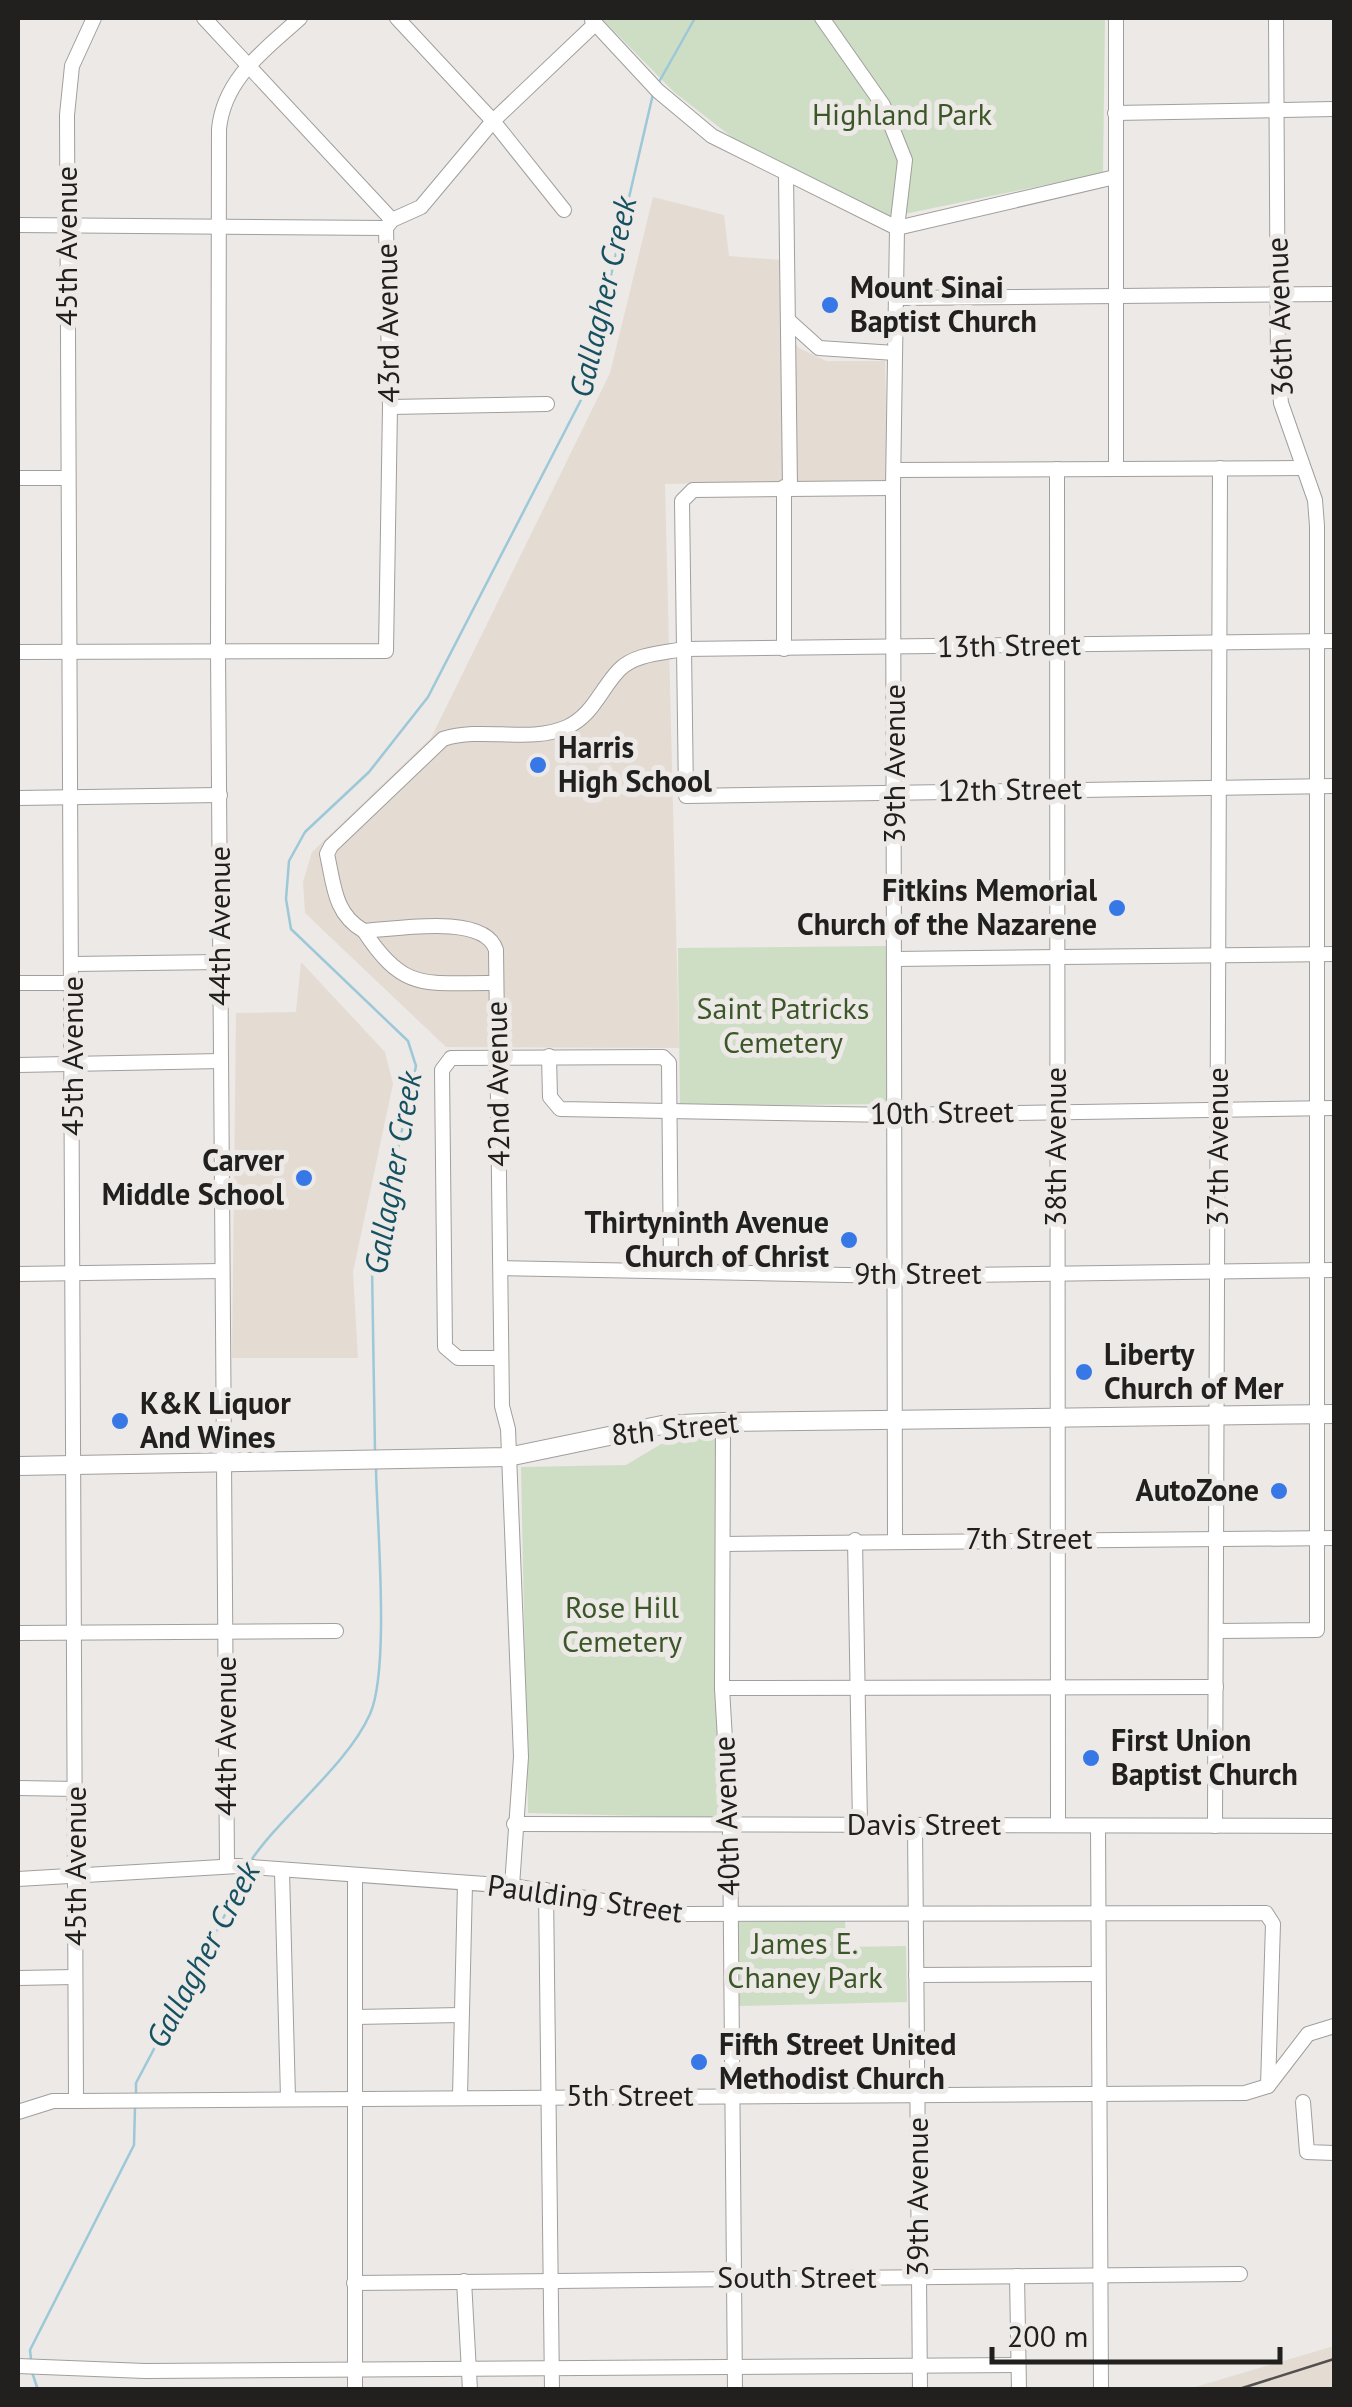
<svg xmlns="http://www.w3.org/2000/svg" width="1352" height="2407" viewBox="0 0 1352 2407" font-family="'PT Sans',sans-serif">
	<rect width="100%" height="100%" fill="#ece9e7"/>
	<g fill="#e4dbd3">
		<polygon points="653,197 724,215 729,256 781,260 782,329 799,348 826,361 885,361 888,480 665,484 679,1048 446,1047 305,913 303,882 312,852 431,738 610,373"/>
		<polygon points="301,962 385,1052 393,1084 353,1272 358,1358 232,1358 236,1013 296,1012"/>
		<polygon points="1334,2346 1334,2389 1187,2389 1192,2388"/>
	</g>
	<g fill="#cedec5">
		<polygon points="601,18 1105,18 1103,173 890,217 742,145 674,92"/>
		<polygon points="886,946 887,1104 680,1106 678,948"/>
		<polygon points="717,1433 723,1818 528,1813 521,1467 626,1465 673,1437"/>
		<polygon points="845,1919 846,1947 906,1946 907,2002 739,2006 737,1922"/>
	</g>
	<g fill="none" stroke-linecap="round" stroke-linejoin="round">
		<g stroke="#9cc8d7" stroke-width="2.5">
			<polyline points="659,82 695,18"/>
			<polyline points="375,1451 372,1267 416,1066 408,1041 291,929 286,899 289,861 305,832 369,772 428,697 583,396 653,94"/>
			<path d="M250,1862C281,1815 347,1766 370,1714C390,1669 377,1524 376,1469"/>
			<polyline points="136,2094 136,2083 246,1875"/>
			<polyline points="31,2359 30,2350 134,2145 135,2107"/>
			<polyline points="32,2372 38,2390"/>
		</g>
		<defs>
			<g id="minor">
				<polyline points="204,18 392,220"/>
				<polyline points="397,18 493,121 564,210"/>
				<polyline points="822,18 883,105 905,160 897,228 893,488 895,1539"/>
				<polyline points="1116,18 1116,468"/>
				<polyline points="592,20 658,91 712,136 897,228"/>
				<polyline points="1115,113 1334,109"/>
				<polyline points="786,175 790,487"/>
				<polyline points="18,225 386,228"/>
				<polyline points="897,228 1115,177"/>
				<polyline points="897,298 1334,294"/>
				<polyline points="788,320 819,348 895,353"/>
				<polyline points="390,407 547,404"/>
				<polyline points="1057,469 1058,1825"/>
				<polyline points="895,470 1302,468"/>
				<polyline points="18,478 67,478"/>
				<polyline points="784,487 784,649"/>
				<polyline points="893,488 693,490 682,501 686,796 1334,786"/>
				<polyline points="18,652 386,651 390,407 386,228 392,220 421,207 493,121 595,24"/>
				<polyline points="18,798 220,795"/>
				<path d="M364,931C405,994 427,982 496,983"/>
				<polyline points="894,959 1334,954"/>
				<polyline points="72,964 220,962"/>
				<polyline points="18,983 72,983"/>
				<polyline points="549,1056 550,1097 560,1109 894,1115 1334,1108"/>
				<polyline points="18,1065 221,1061"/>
				<polyline points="501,1268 894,1276 1334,1270"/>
				<polyline points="18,1274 222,1271"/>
				<polyline points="501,1358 458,1358 445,1347 442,1070 451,1058 663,1057 669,1063 671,1269"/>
				<polyline points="723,1422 722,1688 730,1826 735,2390"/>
				<polyline points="855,1540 860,1825"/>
				<polyline points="723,1544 1334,1538"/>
				<polyline points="1217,1631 1317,1630 1317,526 1315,500 1281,403 1278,368 1276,18"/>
				<polyline points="18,1633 336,1631"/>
				<polyline points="722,1688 1216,1687"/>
				<polyline points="18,1788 76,1789"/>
				<polyline points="514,1824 1334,1826"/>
				<polyline points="915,1825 920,2390"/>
				<polyline points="1098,1826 1101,2387"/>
				<polyline points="1215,1826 1220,468"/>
				<path d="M227,1866L218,651L219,129C224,78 265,50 300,18"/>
				<polyline points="282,1871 288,2098"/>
				<polyline points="18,1879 238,1866 512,1886 683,1914 1266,1913 1273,1924 1268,2086"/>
				<path d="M512,1886L521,1757L508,1429L502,1406L496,950C485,913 396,929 364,931C334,914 334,885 327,854L331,846L443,739C484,726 528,744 567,727C593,715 600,690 619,670C634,654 663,653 684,649L1334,641"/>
				<polyline points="546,1890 552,2390"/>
				<polyline points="916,1975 1098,1974"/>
				<polyline points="18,1978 75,1977"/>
				<polyline points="355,2017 461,2015"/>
				<polyline points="460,2096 465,1883"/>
				<polyline points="76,2101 67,115 72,66 94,18"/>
				<polyline points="1303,2102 1307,2152 1334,2153"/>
				<polyline points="18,2112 53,2101 76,2101 1245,2093 1268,2086 1308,2034 1334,2026"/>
				<polyline points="1017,2276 1019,2390"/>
				<polyline points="464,2281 470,2390"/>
				<polyline points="354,2283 1240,2274"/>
				<polyline points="18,2366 145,2371 1018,2365"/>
				<polyline points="355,2390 355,1876"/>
			</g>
			<polyline id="major" points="18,1466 508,1457 662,1425 723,1422 1334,1414"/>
		</defs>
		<use href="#minor" stroke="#a19f9d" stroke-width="16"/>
		<use href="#major" stroke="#a19f9d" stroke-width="20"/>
		<use href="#minor" stroke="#fff" stroke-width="14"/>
		<use href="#major" stroke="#fff" stroke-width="18"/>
		<polyline stroke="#52504f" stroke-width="2.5" points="1236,2390 1334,2359"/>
	</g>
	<g fill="#3778e6" stroke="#ece9e7" stroke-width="4">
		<circle cx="830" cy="305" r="10"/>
		<circle cx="538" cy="765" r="10"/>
		<circle cx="1117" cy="908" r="10"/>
		<circle cx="304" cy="1178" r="10"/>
		<circle cx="849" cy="1240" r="10"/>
		<circle cx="1084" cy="1372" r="10"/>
		<circle cx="120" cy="1421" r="10"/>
		<circle cx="1279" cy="1491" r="10"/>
		<circle cx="1091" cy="1758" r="10"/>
		<circle cx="699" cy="2062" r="10"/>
	</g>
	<g text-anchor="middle" stroke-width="10" stroke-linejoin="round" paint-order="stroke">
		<g font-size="30" fill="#3b5727" stroke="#ece9e7">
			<text x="902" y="125">Highland Park</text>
			<text x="783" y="1019">Saint Patricks<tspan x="783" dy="34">Cemetery</tspan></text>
			<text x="622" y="1618">Rose Hill<tspan x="622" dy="34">Cemetery</tspan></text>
			<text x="805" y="1954">James E.<tspan x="805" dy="34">Chaney Park</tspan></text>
		</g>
		<g font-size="30" fill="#21201f" stroke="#ece9e7">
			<text transform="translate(67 246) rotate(-90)" y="10">45th Avenue</text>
			<text transform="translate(1280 317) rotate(-92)" y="10">36th Avenue</text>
			<text transform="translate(388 323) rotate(-91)" y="10">43rd Avenue</text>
			<text transform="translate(1009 646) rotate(-1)" y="10">13th Street</text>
			<text transform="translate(895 764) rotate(-90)" y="10">39th Avenue</text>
			<text transform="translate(1010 790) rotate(-1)" y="10">12th Street</text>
			<text transform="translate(220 926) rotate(-90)" y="10">44th Avenue</text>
			<text transform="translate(73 1056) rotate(-90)" y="10">45th Avenue</text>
			<text transform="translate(498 1084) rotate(-91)" y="10">42nd Avenue</text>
			<text transform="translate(942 1113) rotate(-1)" y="10">10th Street</text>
			<text transform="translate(1056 1147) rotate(-90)" y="10">38th Avenue</text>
			<text transform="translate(1218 1147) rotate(-90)" y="10">37th Avenue</text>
			<text x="918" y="1284">9th Street</text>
			<text transform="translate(675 1429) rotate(-6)" y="10">8th Street</text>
			<text x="1029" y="1549">7th Street</text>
			<text transform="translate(226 1736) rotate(-90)" y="10">44th Avenue</text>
			<text transform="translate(727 1816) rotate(-92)" y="10">40th Avenue</text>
			<text x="924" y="1835">Davis Street</text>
			<text transform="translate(76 1866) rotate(-90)" y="10">45th Avenue</text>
			<text transform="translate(585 1899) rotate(8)" y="10">Paulding Street</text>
			<text x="630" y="2106">5th Street</text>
			<text transform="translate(918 2197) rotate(-90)" y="10">39th Avenue</text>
			<text x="797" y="2288">South Street</text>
		</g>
		<g font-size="30" font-weight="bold" fill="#21201f" stroke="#ece9e7" text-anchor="start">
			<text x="850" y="298">Mount Sinai<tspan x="850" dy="34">Baptist Church</tspan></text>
			<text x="558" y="758">Harris<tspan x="558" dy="34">High School</tspan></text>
			<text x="1097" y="901" text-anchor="end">Fitkins Memorial<tspan x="1097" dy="34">Church of the Nazarene</tspan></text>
			<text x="284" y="1171" text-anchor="end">Carver<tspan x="284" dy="34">Middle School</tspan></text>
			<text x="829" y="1233" text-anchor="end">Thirtyninth Avenue<tspan x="829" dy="34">Church of Christ</tspan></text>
			<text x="1104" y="1365">Liberty<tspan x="1104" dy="34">Church of Mer</tspan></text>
			<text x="140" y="1414">K&amp;K Liquor<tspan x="140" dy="34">And Wines</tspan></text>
			<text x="1259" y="1501" text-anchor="end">AutoZone</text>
			<text x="1111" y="1751">First Union<tspan x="1111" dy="34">Baptist Church</tspan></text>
			<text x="719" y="2055">Fifth Street United<tspan x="719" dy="34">Methodist Church</tspan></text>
		</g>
		<g font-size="32" font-style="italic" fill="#165162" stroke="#ece9e7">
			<text transform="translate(603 297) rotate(-77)" y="11">Gallagher Creek</text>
			<text transform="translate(393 1173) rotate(-80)" y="11">Gallagher Creek</text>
			<text transform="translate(203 1955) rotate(-62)" y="11">Gallagher Creek</text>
		</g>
	</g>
	<rect width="1352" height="2407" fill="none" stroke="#21201f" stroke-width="40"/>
	<path d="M992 2347v15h288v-15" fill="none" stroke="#21201f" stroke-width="5"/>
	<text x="1007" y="2347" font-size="30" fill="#21201f" stroke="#ece9e7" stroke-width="8" paint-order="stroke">200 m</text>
</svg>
